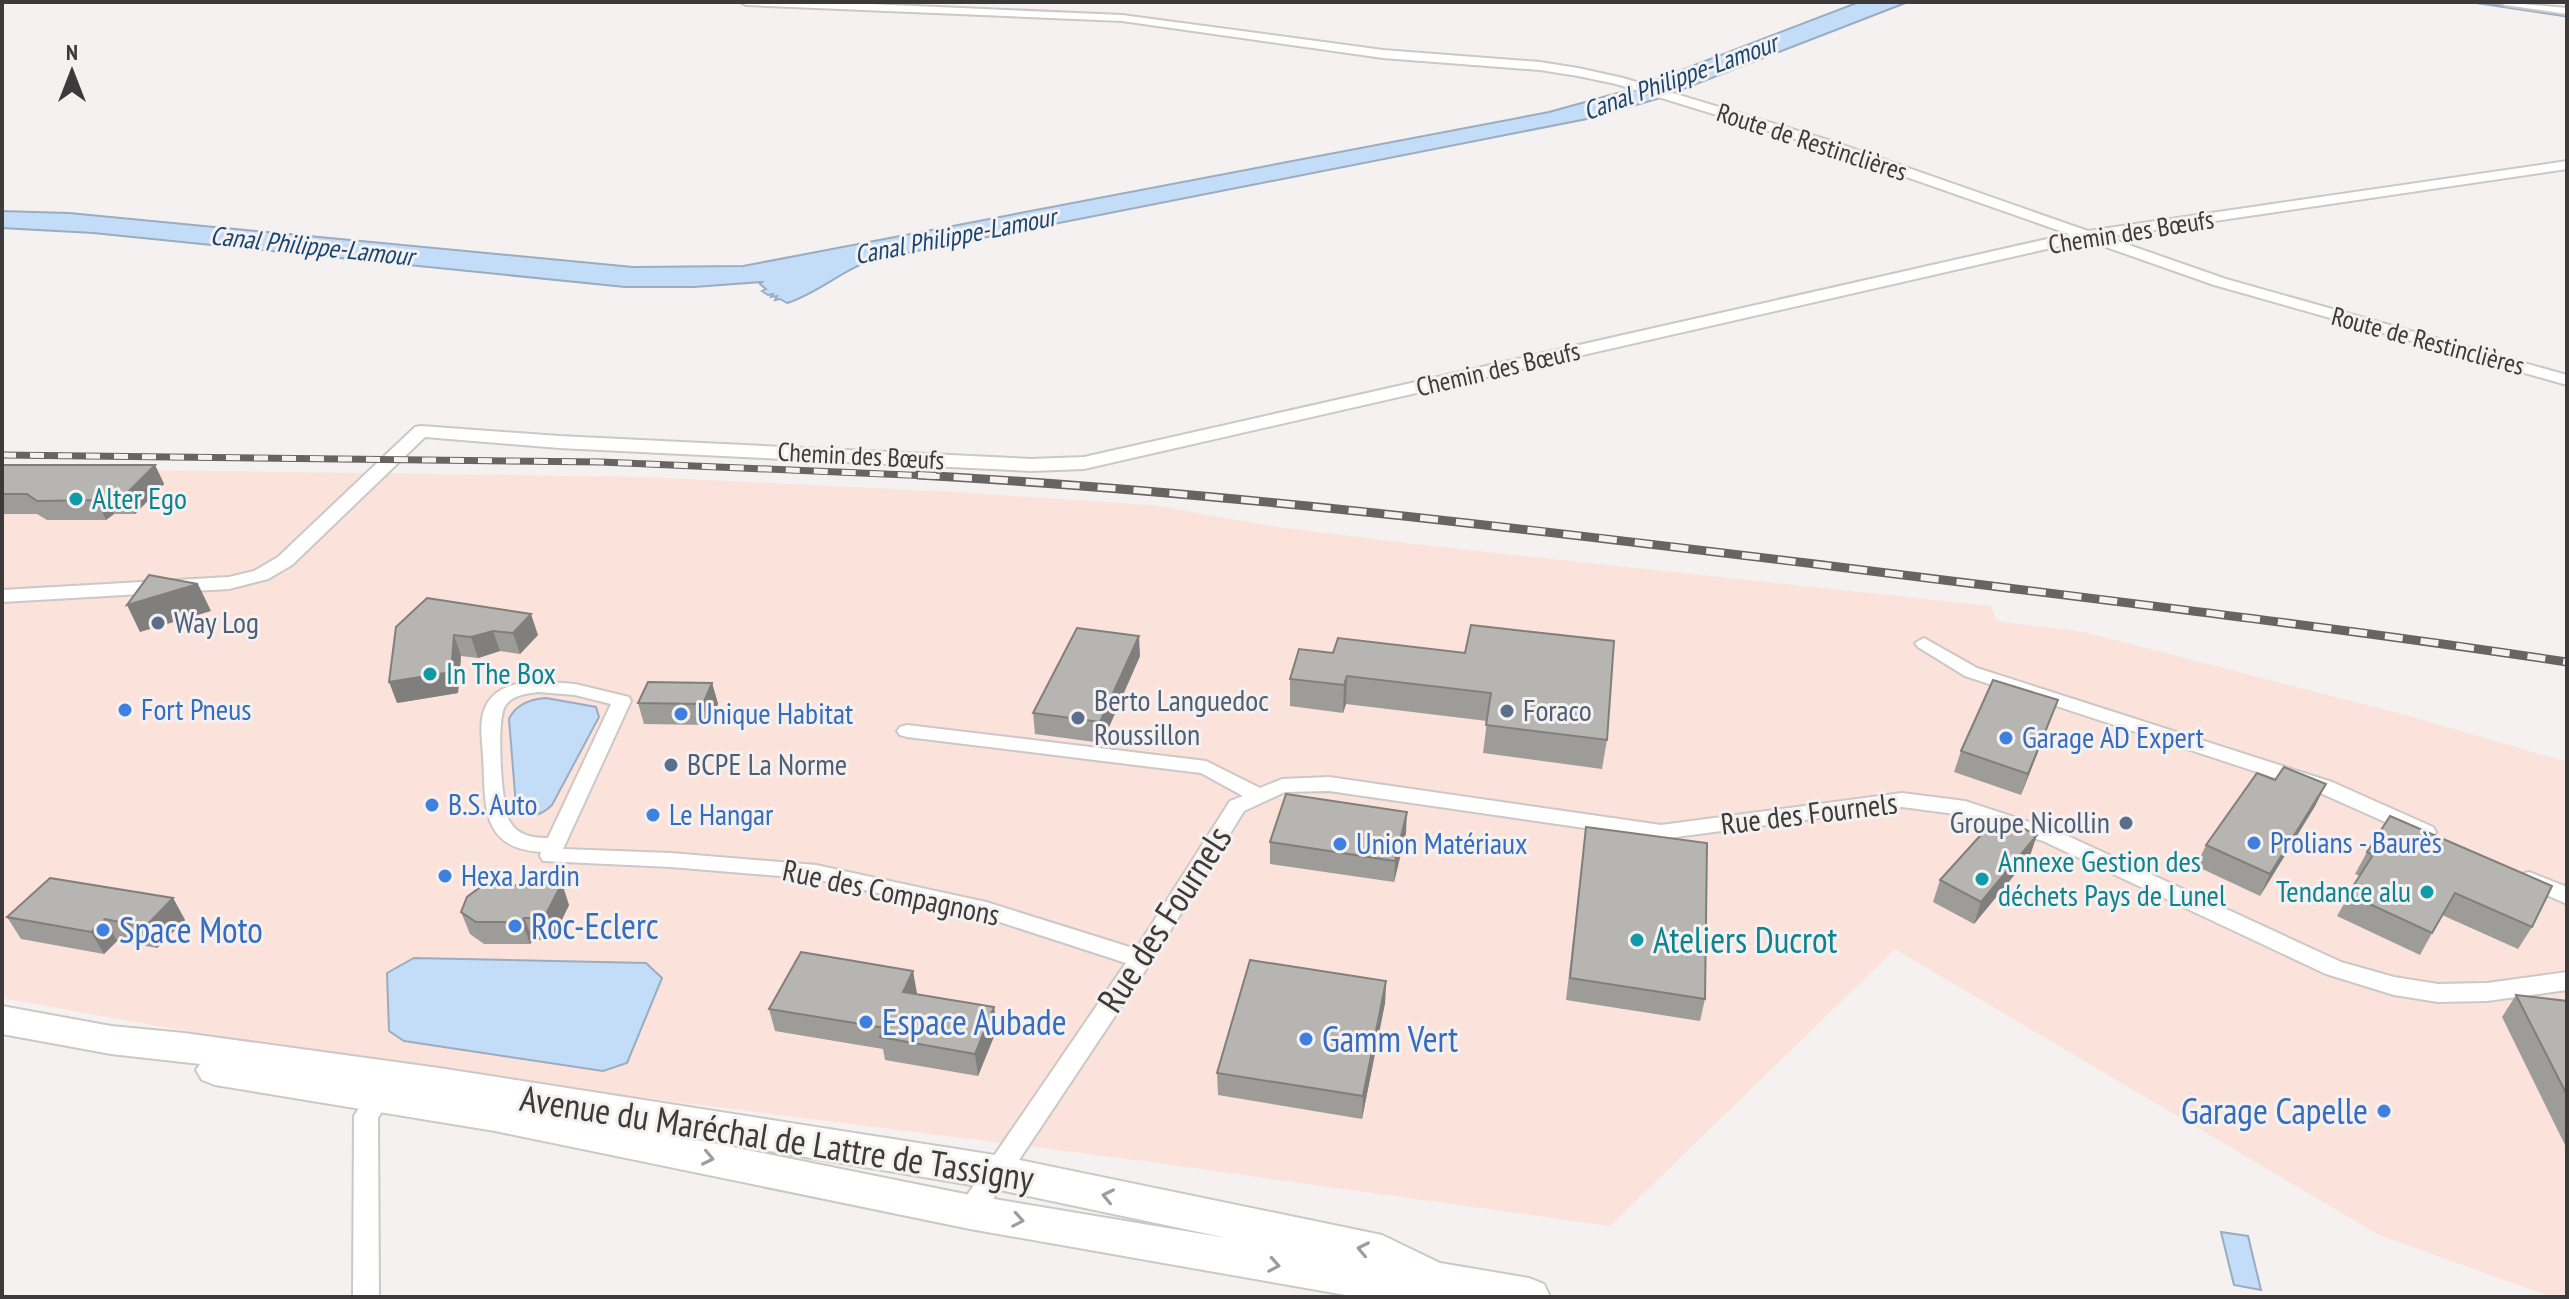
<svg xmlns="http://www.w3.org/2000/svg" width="2569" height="1299" viewBox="0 0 2569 1299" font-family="'PT Sans Narrow',sans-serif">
	<rect width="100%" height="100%" fill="#f4f1f0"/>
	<polygon fill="#fbe2da" points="2,468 647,477 955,492 1151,505 1285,528 1431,546 1991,606 1997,621 2084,632 2413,717 2567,762 2567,1297 2552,1297 2379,1235 1895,949 1610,1226 1136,1160 359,1062 2,998"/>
	<g fill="#c3ddf9" stroke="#9aacc0" stroke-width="2">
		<path d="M1859,2H1908L1660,98L1592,118L876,259C844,268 819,293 787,303L780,299L775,300L777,296L771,297L773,294L768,295L762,291L766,289L760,284L762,282L694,287H625L93,233L2,228V211L69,213L633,267L743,266L1549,112L1632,89Z"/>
		<path d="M546,698L596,707L599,717L552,805C542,815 531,819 518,812L516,806L509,719C516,704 531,699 546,698Z"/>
		<polygon points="414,958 646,963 662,978 627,1063 603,1071 404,1041 389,1031 387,973"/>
		<polygon points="2221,1232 2248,1236 2261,1290 2234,1285"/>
	</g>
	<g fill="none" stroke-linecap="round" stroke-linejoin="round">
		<polyline stroke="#9aacc0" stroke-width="3" points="2473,2 2567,16"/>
		<defs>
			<g id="minor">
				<polygon points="2500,2 2567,8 2567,14 2505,5"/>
				<polygon points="1924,638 1977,668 2332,782 2433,827 2436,832 2433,837 2419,837 2318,792 1965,676 1918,647 1915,643"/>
				<path d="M538,681L575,684L629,697L631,701L563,849L671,853L816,865L986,902L1136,949L1230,801L1243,796L1201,773L907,737L900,735L897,731L900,727L907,725L1206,761L1260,788L1282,779L1329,777L1661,825L1902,793L1965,801L2057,831L2341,962L2394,977L2438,984L2487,983L2567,972V990L2487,1001L2438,1002L2394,995L2326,974L2043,841L1963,815L1902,807L1661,839L1329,791L1285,792L1244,811L1149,965L979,1220L970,1223L961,1220L957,1212L961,1204L1126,963L984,917L816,879L671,867L543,861L540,856L541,852C479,848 486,804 483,756C482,738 478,718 488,702C500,685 519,683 538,681ZM538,692L575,695L611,704L548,838C533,838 519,836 510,822C501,808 496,719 505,706C512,695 525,694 538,692Z"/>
				<polygon points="2529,872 2567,887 2567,904 2522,884 2518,879 2522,874"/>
				<polygon points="379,1087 388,1090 391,1097 378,1118 379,1297 353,1297 354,1116 370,1090"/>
			</g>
			<polygon id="tertiary" points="740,2 824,2 1122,15 1383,50 1540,62 1578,68 1623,78 1831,141 2088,231 2567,161 2567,169 2106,237 2226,279 2567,375 2567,385 2214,285 2086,240 1084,469 1031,471 559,448 425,437 292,565 268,579 229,589 2,602 2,590 229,577 254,571 278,557 415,427 421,426 559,436 1031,459 1084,457 2069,234 1821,147 1616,84 1578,76 1540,70 1383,58 1122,21 746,5"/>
			<path id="primary" d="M2,1006L111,1026L184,1033L439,1068L995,1155L1382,1235L1440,1263L1529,1278L1544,1284L1550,1297H1357L970,1229L495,1131L215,1085L202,1080L196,1070L200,1064L111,1054L2,1034ZM663,1133L995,1189L1227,1238L970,1195Z"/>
		</defs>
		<use href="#minor" stroke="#cbc8c6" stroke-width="4"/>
		<use href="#tertiary" stroke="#cbc8c6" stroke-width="4"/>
		<use href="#primary" stroke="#cbc8c6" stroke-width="4"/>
		<use href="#minor" fill="#fff" fill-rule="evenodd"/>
		<use href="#tertiary" fill="#fff" fill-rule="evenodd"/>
		<use href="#primary" fill="#fff" fill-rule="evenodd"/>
		<defs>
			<polyline id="rail-far1" points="2,455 601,462 954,477"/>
			<path id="rail" d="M918,475C1224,492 1527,529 1831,566C2077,597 2322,625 2567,662"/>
		</defs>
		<use href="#rail-far1" stroke="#676464" stroke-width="7"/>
		<use href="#rail" stroke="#676464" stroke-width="9"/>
		<use href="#rail-far1" stroke="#f4f1f0" stroke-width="5" stroke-dasharray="14" stroke-linecap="butt"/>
		<use href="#rail" stroke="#f4f1f0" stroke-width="6" stroke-dasharray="18" stroke-linecap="butt"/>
	</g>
	<g fill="#9d9c99">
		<polygon points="2,465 155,465 164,484 135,514 114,514 106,520 47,520 37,514 2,514"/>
		<polygon points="427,598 538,635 520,654 500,651 478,658 461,656 458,693 397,703"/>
		<polygon points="1333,653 1465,653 1607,740 1602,769 1483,753 1487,721 1346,704 1343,713 1290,706 1290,679"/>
		<polygon points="1140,656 1102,743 1035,734 1033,713"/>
		<polygon points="712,683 718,704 708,725 644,724 638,703"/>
		<polygon points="2050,721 2021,795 1954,772 1961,751"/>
		<polygon points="2326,784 2315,806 2260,896 2196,866 2206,845"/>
		<polygon points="1586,827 1705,999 1700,1021 1566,1000"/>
		<polygon points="1406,833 1394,882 1270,864 1270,842"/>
		<polygon points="2367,852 2532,927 2518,949 2442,915 2420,955 2337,916 2360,876 2355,874"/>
		<polygon points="2030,856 1974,924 1933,902 1940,880"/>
		<polygon points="540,886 569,905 552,940 533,940 530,944 484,944 470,934 461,912"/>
		<polygon points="173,898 185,920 157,948 117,941 104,954 21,939 7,917"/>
		<polygon points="913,971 916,994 994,1007 997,1029 978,1076 885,1060 883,1049 775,1031 769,1009"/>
		<polygon points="1386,981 1385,1003 1362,1119 1218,1095 1217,1073"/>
		<polygon points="2516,995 2567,1001 2567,1149 2502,1017"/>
	</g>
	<g fill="#807f7d">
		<polygon points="155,465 164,484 135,514 126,494"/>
		<polygon points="105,494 114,514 106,520 97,500"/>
		<polygon points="198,584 211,611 140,632 127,605"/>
		<polygon points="531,614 538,635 520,654 513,633"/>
		<polygon points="493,631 500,651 478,658 471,637"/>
		<polygon points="454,635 461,656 458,693 397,703 389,682"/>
		<polygon points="1139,636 1140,656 1102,743 1100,722"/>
		<polygon points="1347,676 1346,704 1343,713 1344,685"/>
		<polygon points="712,683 718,704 708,725 703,704"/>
		<polygon points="2058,700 2050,721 2021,795 2028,774"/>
		<polygon points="2326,784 2315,806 2260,896 2270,874"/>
		<polygon points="1407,812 1406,833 1394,882 1395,861"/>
		<polygon points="2037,835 2030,856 1974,924 1981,902"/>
		<polygon points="562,883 569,905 552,940 544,918"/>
		<polygon points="173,898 185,920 157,948 145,927"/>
		<polygon points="524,918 533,940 530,944 522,922"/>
		<polygon points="105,919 117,941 104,954 91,932"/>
		<polygon points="913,971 917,993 907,1014 903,992"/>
		<polygon points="1386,981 1385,1003 1362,1119 1363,1096"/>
		<polygon points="994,1007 997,1029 978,1076 975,1054"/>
	</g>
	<g fill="#b7b5b2" stroke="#807f7d" stroke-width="2">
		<polygon points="2,465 155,465 126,494 105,494 97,500 37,501 27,494 2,494"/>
		<polygon points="149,575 198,584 127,605"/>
		<polygon points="427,598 531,614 513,633 493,631 471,637 454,635 451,672 389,682 396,627"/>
		<polygon points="1471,625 1614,641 1607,740 1486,725 1491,693 1347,676 1344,685 1290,679 1299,649 1333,653 1338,638 1465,653"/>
		<polygon points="1077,628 1139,636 1100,722 1033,713"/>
		<polygon points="1993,680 2058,700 2028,774 1961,751"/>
		<polygon points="648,682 712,683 703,704 638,703"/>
		<polygon points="2284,767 2326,784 2270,874 2206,845 2257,773 2275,780"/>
		<polygon points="1286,794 1407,812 1395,861 1270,842"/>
		<polygon points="1998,816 2037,835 1981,902 1940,880"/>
		<polygon points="2390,816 2552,886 2532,927 2455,893 2432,933 2348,894 2373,855 2367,852"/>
		<polygon points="1586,827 1707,843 1705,999 1570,978"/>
		<polygon points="50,878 173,898 145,927 105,919 91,932 7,917"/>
		<polygon points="542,883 562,883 544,918 524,918 522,922 476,922 461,912 467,897 483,885 540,886"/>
		<polygon points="801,952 913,971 903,992 994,1007 975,1054 880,1037 885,1028 769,1009"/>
		<polygon points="1250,960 1386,981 1363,1096 1217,1073"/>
		<polygon points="2516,995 2567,1001 2567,1095"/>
	</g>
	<defs><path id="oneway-chevron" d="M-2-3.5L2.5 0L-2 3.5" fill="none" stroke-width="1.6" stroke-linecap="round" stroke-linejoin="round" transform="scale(2)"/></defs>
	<g stroke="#9e9c9c">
		<use href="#oneway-chevron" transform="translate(708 1158) rotate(12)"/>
		<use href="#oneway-chevron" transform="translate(1108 1196) rotate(-168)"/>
		<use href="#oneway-chevron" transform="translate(1018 1220) rotate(10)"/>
		<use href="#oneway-chevron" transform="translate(1363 1249) rotate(-168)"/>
		<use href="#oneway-chevron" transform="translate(1274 1265) rotate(10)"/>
	</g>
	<g fill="#0f9aa8" stroke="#f4f1f0" stroke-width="3">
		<circle cx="76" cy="499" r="8"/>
		<circle cx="430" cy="674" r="8"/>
		<circle cx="1982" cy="879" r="8"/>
		<circle cx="2427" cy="892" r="8"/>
		<circle cx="1637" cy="940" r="8"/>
	</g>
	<g fill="#5c6f8a" stroke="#f4f1f0" stroke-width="3">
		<circle cx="158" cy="623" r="8"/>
		<circle cx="1507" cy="711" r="8"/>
		<circle cx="1078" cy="718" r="8"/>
		<circle cx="671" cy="765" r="8"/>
		<circle cx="2126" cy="823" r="8"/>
	</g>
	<g fill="#3f7fe0" stroke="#f4f1f0" stroke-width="3">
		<circle cx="125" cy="710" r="8"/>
		<circle cx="681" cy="714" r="8"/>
		<circle cx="2006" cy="738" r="8"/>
		<circle cx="432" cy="805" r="8"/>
		<circle cx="653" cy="815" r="8"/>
		<circle cx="2254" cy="843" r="8"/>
		<circle cx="1340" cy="844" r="8"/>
		<circle cx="445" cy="876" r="8"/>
		<circle cx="515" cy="926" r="8"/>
		<circle cx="103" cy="930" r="8"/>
		<circle cx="866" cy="1022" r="8"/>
		<circle cx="1306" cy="1039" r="8"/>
		<circle cx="2384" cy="1111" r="8"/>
	</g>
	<g text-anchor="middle" stroke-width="6" stroke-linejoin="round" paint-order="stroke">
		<g font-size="26" font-style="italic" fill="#174672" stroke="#f4f1f0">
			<text transform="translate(1680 77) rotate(-20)" y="9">Canal Philippe-Lamour</text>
			<text transform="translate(955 236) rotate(-11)" y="9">Canal Philippe-Lamour</text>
			<text transform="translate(312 246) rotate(6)" y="9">Canal Philippe-Lamour</text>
		</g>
		<g font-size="26" fill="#3c3a3a" stroke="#f4f1f0">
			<text transform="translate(1812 142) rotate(18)" y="9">Route de Restinclières</text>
			<text transform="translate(2131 232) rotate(-9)" y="9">Chemin des Bœufs</text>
			<text transform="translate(2428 341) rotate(15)" y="9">Route de Restinclières</text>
			<text transform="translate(1498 369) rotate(-13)" y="9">Chemin des Bœufs</text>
			<text transform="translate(861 456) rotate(3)" y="9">Chemin des Bœufs</text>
		</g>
		<g font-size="30" fill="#0d838f" stroke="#f4f1f0" text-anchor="start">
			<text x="92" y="509">Alter Ego</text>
			<text x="446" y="684">In The Box</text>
			<text x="1998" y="872">Annexe Gestion des<tspan x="1998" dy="34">déchets Pays de Lunel</tspan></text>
			<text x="2411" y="902" text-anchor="end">Tendance alu</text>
		</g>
		<g font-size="30" fill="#4e5e75" stroke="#f4f1f0" text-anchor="start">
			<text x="174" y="633">Way Log</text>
			<text x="1094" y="711">Berto Languedoc<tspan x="1094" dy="34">Roussillon</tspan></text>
			<text x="1523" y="721">Foraco</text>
			<text x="687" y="775">BCPE La Norme</text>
			<text x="2110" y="833" text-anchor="end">Groupe Nicollin</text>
		</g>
		<g font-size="30" fill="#366cbe" stroke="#f4f1f0" text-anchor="start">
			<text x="141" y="720">Fort Pneus</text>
			<text x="697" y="724">Unique Habitat</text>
			<text x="2022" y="748">Garage AD Expert</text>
			<text x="448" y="815">B.S. Auto</text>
			<text x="669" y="825">Le Hangar</text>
			<text x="2270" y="853">Prolians - Baurès</text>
			<text x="1356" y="854">Union Matériaux</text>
			<text x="461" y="886">Hexa Jardin</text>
		</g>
		<g font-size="30" fill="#3c3a3a" stroke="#f4f1f0">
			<text transform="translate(1809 814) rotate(-7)" y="10">Rue des Fournels</text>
			<text transform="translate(891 893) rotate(12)" y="10">Rue des Compagnons</text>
		</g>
		<g font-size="36" fill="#3c3a3a" stroke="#f4f1f0">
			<text transform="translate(1164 919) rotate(-57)" y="13">Rue des Fournels</text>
			<text transform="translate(777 1138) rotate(9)" y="13">Avenue du Maréchal de Lattre de Tassigny</text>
		</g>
		<g font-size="36" fill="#366cbe" stroke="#f4f1f0" text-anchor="start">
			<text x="531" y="939">Roc-Eclerc</text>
			<text x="119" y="943">Space Moto</text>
			<text x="882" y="1035">Espace Aubade</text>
			<text x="1322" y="1052">Gamm Vert</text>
			<text x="2368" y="1124" text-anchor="end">Garage Capelle</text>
		</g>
		<g font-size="36" fill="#0d838f" stroke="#f4f1f0" text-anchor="start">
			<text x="1653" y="953">Ateliers Ducrot</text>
		</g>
	</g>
	<rect width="2569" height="1299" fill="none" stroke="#3c3a3a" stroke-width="8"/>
	<g transform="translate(72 72)" stroke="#f4f1f0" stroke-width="6" paint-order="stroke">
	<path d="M0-6L14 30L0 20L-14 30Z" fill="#3c3a3a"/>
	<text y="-12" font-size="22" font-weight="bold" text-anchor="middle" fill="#3c3a3a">N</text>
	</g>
</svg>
